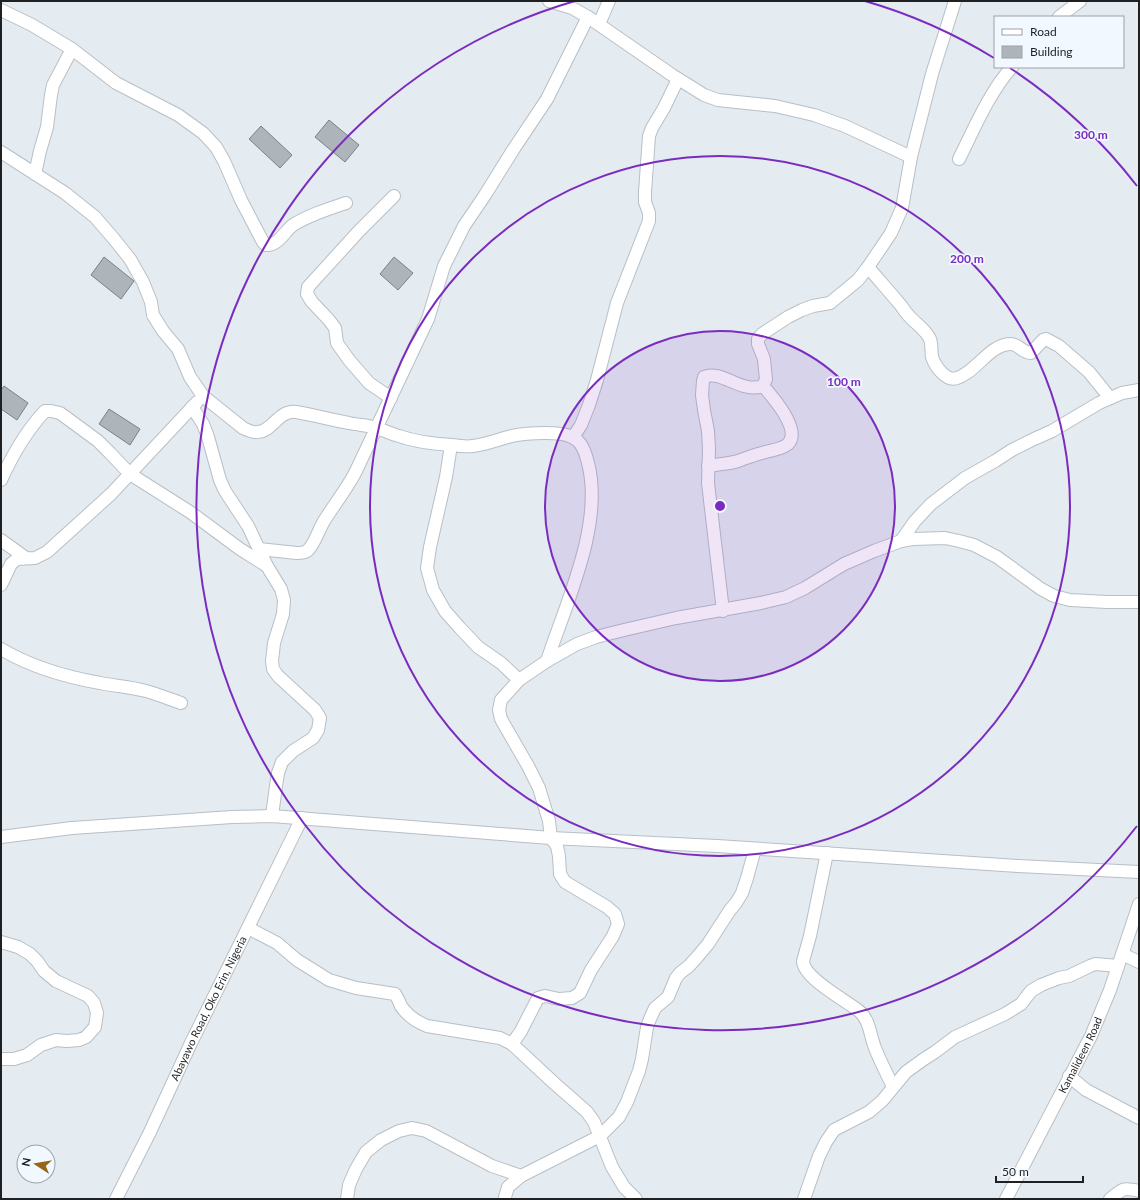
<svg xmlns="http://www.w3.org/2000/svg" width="1140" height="1200" viewBox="0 0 1140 1200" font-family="Lato,sans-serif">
	<rect width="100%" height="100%" fill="#e4ebf1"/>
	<g fill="#adb4ba" stroke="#7b8287">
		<polygon points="329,120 359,145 345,162 315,137"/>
		<polygon points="261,126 292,155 280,168 249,139"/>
		<polygon points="104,257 134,281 121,299 91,275"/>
		<polygon points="394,257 413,273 398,290 380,274"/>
		<polygon points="4,386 28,403 17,420 1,409 1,390"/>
		<polygon points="109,409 140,429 130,445 99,424"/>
	</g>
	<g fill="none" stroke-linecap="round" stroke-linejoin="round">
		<defs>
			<g id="minor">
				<polyline points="549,1 572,8 588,17 672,75 704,95 718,100 775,106 814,115 845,126 911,157"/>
				<path d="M1,10L32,25L72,49L116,83L178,115L203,133L216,147L224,161L241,200L263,242L266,245C278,246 284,232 293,225C309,215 328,209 346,203"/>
				<polyline points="1059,17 1080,1"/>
				<polyline points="599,24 609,1"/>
				<path d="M1,152L65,193L95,217L114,239L130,259L143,282L151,302L153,315L163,331L178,349L190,377L203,396L243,428C247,430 253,433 258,432C273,431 278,410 296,412C314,415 332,420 349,423C358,425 368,425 376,428C384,430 391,434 399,436C416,442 435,444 452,445C459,446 467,447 473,446C486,444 497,440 508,437C522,433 548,432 562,434C580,437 584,447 588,463C604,524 566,603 547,661"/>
				<path d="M959,159C974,129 990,91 1012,67"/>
				<polyline points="35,174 40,151 47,127 51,95 53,85 72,49"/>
				<path d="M868,267C878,279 888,290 898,302C902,306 905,312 909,316C916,324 925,329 930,339C932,344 931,351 932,357C935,366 946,382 957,378C976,372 989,345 1010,344C1018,343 1022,353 1031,353L1043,340L1046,339L1059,346L1089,372L1110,398"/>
				<polyline points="391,398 369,383 349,360 337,343 335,328 329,320 312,302 307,294 308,287 359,231 394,196"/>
				<polyline points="192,407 203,424 208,437 220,480 225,491 248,526 267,566 281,589 284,600 283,614 274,643 272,661 273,669 278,676 315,710 320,718 318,730 313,738 293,751 282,762 278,773 276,786 272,816"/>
				<polyline points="573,437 581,425 589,405 597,380 617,303 649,221 649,213 645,202 645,192 649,136 652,128 664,108 678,79"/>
				<polyline points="451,445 446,477 430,547 427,568 433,590 445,611 460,628 478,647 501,663 519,680"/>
				<path d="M708,466C718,464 729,464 738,461C746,458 754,455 762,453C770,450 781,450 788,444C802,430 772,396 763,386"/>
				<path d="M1,480C12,456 26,431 45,411H51L60,413L98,441L110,453L130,474L190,512L240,549L267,566"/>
				<polyline points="1,540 26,558"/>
				<polyline points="901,541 915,521 931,504 965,478 995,461 1012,450 1034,439 1052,431 1099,403 1122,393 1139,390"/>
				<path d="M259,549L297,553C300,553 304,553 307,551C314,546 319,529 324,521C334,505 346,490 355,473L428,319L444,266L464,226L485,195L513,150L547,99L588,17"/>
				<polyline points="1,585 11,564 17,559 35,558 47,552 111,494 197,402"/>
				<path d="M723,611L708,483L709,449L708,431L704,410L702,395L703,381L704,377C722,369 741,394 763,386L766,379L765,370L764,359L758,344V339L762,334L788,317L802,310L813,306L830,303L858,280L868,267L891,233L902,208L911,157L932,74L955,1"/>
				<path d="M1,649C31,667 66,677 100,683C115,686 131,687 146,691C157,694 169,699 181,703"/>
				<polyline points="1,837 72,828 232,817 272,816 551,838 717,846 1018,866 1139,872"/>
				<path d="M827,853L810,936L803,961C803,978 847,1001 859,1011C870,1020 870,1036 875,1048C880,1061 887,1074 893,1087"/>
				<path d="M248,928L277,943L297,960L329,980L356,988L395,994C398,998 399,1002 401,1006C407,1015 417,1022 427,1026L500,1038L512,1044L554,1083L587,1112L594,1122L612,1167L624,1187L636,1199"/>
				<polyline points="1,942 18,947 30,954 37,961 44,971 56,981 88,996 94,1003 97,1013 95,1027 86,1037 79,1040 67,1041 56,1040 41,1045 27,1055 14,1059 1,1059"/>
				<polyline points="1122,954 1139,962"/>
				<polyline points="512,1044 521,1031 538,998 545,996 559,999 572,998 580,993 591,970 613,936 618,924 615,914 607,907 565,882 560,874 559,856 557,846 551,838 549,821 539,788 528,766 501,719 499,710 501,700 519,680 547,661 577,644 596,637 624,630 676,618 761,603 786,597 805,588 844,564 874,551 901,541 913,539 945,538 959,541 974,545 997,557 1041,589 1054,596 1070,600 1107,602 1139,602"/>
				<polyline points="1069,1076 1086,1090 1139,1118"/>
				<path id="s1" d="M116,1199L150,1132L191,1043L302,818"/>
				<polyline points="347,1199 349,1185 356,1169 366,1152 381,1140 399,1131 412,1128 426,1131 492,1166 521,1176"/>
				<polyline points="505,1199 505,1197 508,1187 521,1176 600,1136 619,1117 627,1102 639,1071 642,1059 647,1027 650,1019 655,1008 668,997 676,978 680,973 689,966 698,956 708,944 730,910 736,903 742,893 747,878 755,849"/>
				<polyline points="804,1199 819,1156 826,1142 834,1130 869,1112 882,1101 906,1072 924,1059 935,1052 955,1037 1005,1014 1021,1004 1031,991 1041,985 1059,978 1069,976 1090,966 1095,964 1118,966"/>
				<path id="s2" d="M1006,1199L1091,1036L1110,990L1139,904"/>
				<path d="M1110,1199C1123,1189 1122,1187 1139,1191"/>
			</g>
		</defs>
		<use href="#minor" stroke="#b8bfc5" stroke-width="14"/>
		<use href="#minor" stroke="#fff" stroke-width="12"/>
	</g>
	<circle cx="720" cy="506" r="175" fill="#7b2cbf" fill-opacity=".12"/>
	<g fill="none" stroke="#7b2cbf" stroke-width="2">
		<circle cx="720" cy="506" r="175"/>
		<circle cx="720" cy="506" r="350"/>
		<path d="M1137 826A525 525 0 1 1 575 1M865 1A525 525 0 0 1 994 58M1010 68A525 525 0 0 1 1137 186"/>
	</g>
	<g text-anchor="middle" stroke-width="3.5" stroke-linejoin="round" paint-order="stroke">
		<g font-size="11" fill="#1e2022" stroke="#f1f8ff">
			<text dy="4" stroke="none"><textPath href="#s1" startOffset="212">Abayawo Road, Oko Erin, Nigeria</textPath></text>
			<text dy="4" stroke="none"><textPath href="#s2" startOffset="162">Kamalideen Road</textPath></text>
		</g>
	</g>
	<circle cx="720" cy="506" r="6" fill="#7b2cbf" stroke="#f1f8ff" stroke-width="2"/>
	<g font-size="12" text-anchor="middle" font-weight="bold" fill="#7b2cbf" stroke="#f1f8ff" stroke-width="3.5" stroke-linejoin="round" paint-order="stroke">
		<text x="1091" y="139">300 m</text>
		<text x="967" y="263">200 m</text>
		<text x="844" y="386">100 m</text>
	</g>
	<rect width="1140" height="1200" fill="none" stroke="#1e2022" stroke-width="4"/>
	<rect x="994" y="16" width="130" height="52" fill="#f1f8ff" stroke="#9da2a7"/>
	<rect x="1002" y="29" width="20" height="6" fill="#ffffff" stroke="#9da2a7"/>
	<text x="1030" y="36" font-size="12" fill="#1e2022">Road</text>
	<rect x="1002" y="46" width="20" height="12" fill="#adb4ba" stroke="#9da2a7"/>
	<text x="1030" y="56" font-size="12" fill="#1e2022">Building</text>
	<g transform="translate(36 1164) rotate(282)"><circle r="19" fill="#f1f8ff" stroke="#9da2a7"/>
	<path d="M0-3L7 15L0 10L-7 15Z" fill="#966517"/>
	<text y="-6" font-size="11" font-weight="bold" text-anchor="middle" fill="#1e2022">N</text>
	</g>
	<path d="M996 1176v6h87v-6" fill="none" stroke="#1e2022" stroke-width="2"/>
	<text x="1002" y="1176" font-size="12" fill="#1e2022" stroke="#f1f8ff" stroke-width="3" paint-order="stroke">50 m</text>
</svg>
